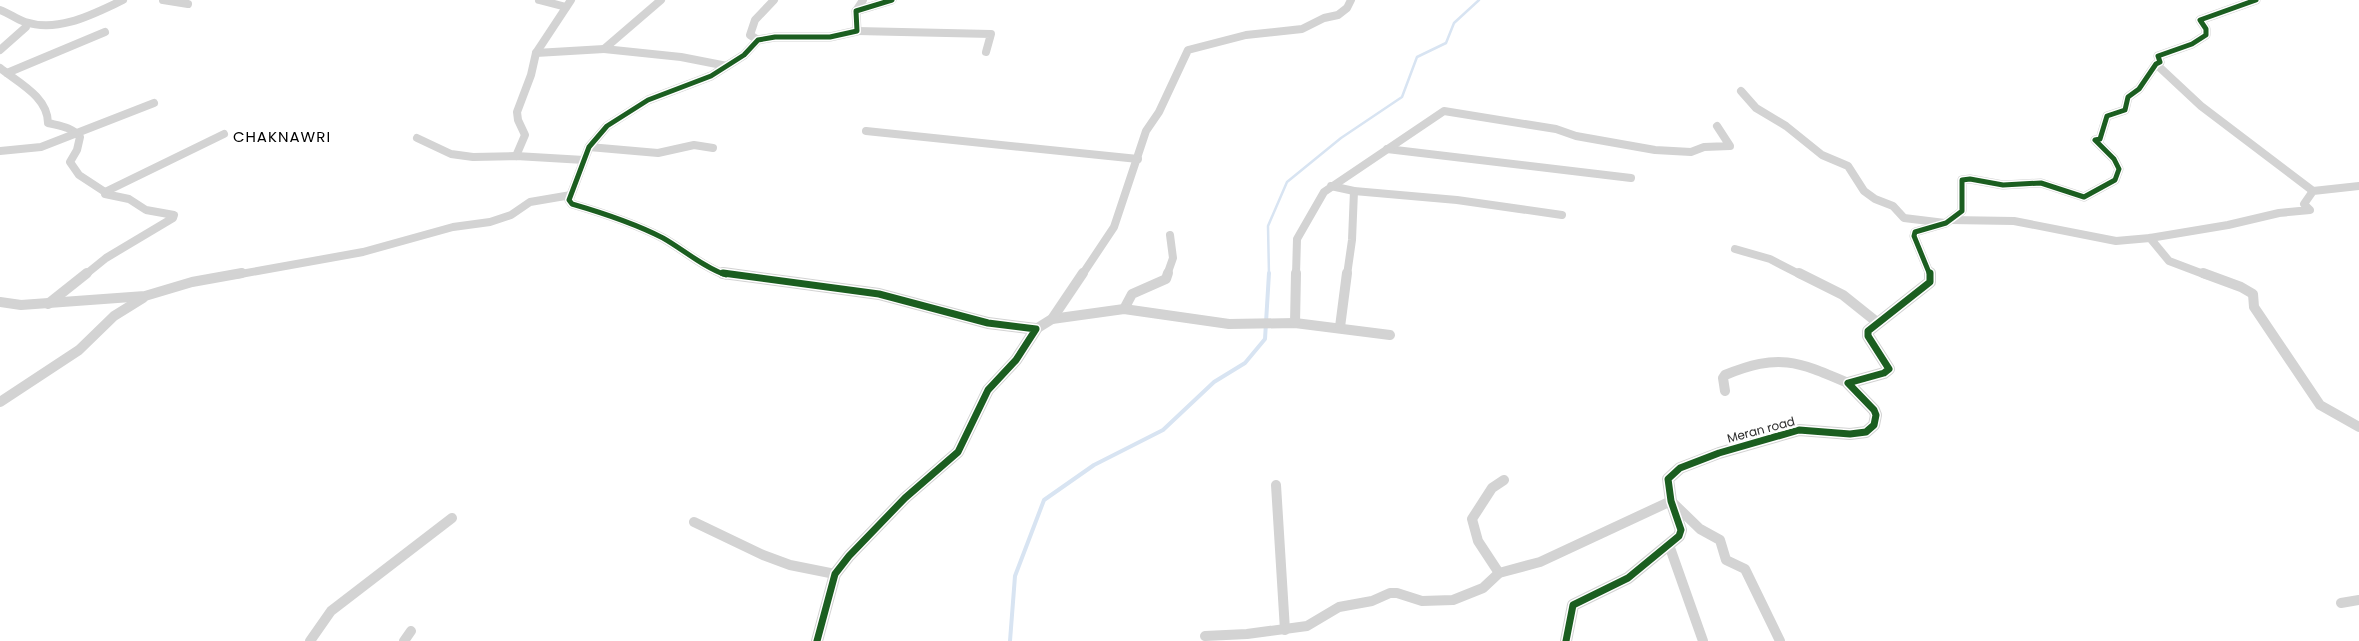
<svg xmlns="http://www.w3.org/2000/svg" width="2359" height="641" viewBox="0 0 2359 641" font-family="Poppins,sans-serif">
	<rect width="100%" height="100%" fill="#fff"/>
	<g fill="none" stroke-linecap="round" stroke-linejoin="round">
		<polyline stroke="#d8e4f2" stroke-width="2.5" points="1269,275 1268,226 1287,182 1341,138 1402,97 1417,57 1446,43 1454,23 1479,0"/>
		<polyline stroke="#d8e4f2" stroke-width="4" points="1010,641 1015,576 1044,500 1094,465 1163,430 1214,382 1245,363 1265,339 1269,273"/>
		<g stroke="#d3d3d3" stroke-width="8">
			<polyline points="163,0 188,4"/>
			<polyline points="539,0 566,7"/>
			<polyline points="661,0 604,49 681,57 727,66"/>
			<path d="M0,10C9,13 16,19 25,22C59,33 93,14 123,0"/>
			<polyline points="856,11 863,0"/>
			<polyline points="857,31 991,34 986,52"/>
			<polyline points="758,40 750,35 755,20 774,0"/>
			<polyline points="0,50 26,27 26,23"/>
			<polyline points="536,53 604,49"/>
			<polyline points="2156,64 2201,106 2313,191"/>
			<path d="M0,68C19,83 48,97 48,123C60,126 72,127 80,137L77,150L70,162L79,175L105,192"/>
			<polyline points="7,73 105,32"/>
			<polyline points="1741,91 1756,108 1786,126 1822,155 1848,166 1864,191 1875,199 1893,206 1904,218 1945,223"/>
			<polyline points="866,131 1138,159"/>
			<polyline points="417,138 451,154 473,157 516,156 584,160"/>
			<polyline points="589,147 658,153 694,145 713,148"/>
			<polyline points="1387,149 1631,178"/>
			<polyline points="0,151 41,147 154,103"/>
			<polyline points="516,156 525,135 518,120 517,112 531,75 536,53 571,0"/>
			<polyline points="1331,186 1354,191 1457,200 1562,215"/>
			<polyline points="1950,220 2014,221 2116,241 2150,238 2228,225 2279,213 2310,210 2304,204 2313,191 2359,186"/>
			<polyline points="2150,238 2169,261 2206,275"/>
			<polyline points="1735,249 1770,259 1801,275"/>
			<polyline points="85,275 106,258 173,218 174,215 146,210 129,199 105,194 105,192 224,134"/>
			<polyline points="235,275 363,252 453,227 490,222 511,215 530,202 571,195"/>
			<polyline points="1082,275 1114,227 1146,131 1159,112 1188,50 1246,35 1302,29 1324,18 1338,15 1347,8 1351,0"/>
			<polyline points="1167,275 1173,258 1170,235"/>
			<polyline points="1296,275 1297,239 1324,192 1444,111 1556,129 1576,136 1655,150 1691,152 1704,147 1730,146 1717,126"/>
			<polyline points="1347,275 1352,240 1354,191"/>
		</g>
		<g stroke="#d3d3d3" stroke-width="10">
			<polyline points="1799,273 1843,295 1878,323"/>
			<polyline points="2203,273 2241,287 2253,294 2254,307 2320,405 2359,427"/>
			<polyline points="0,302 21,305 145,296 192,282 242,273"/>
			<polyline points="48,304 87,273"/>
			<polyline points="1124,309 1132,294 1166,279 1168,273"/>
			<polyline points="1052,319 1124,309 1229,324 1295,323 1390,335"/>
			<polyline points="1295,323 1296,273"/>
			<polyline points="1340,327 1347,273"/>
			<polyline points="1036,329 1052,319 1083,273"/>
			<path d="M1725,391L1723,378L1725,375C1779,353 1797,361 1848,383"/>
			<polyline points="0,402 79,350 114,316 143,298"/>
			<polyline points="1276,485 1285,630"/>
			<polyline points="694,522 763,555 790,565 835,574"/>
			<polyline points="1669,545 1703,641"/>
			<polyline points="1499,573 1478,541 1472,519 1492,488 1504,480"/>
			<polyline points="2341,603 2359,600"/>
			<polyline points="1205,636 1247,634 1307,626 1339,607 1372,601 1390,593 1397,593 1422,601 1453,600 1483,588 1499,573 1540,562 1671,501 1700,529 1720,540 1726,560 1745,569 1780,641"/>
			<polyline points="310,641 331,611 452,518"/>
			<polyline points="404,641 411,631"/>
		</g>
		<g stroke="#d3d3d3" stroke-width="9">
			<path d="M726,275C703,267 684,250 663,238C634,223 603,213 572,204L569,200L589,147L607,126L648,100L711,76L744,55L758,40L775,37H830L857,31L856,11L892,0"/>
			<polyline points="1930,275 1914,236 1915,232 1946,223 1962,211 1962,180 1970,179 2003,185 2041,183 2084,197 2115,180 2119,169 2114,159 2095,140 2100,139 2107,116 2125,110 2128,97 2139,89 2156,64 2160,62 2158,56 2192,44 2206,35 2206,29 2200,20 2256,0"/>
		</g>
		<g stroke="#d3d3d3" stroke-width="12">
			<polyline points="723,273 879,294 988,323 1036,329 1016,360 988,390 958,452 905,498 849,556 835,574 817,641"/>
			<polyline points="1566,641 1573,605 1628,578 1679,536 1681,530 1671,501 1668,479 1680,468 1719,453 1799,430 1850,434 1866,432 1874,425 1876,415 1874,410 1848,383 1884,373 1889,369 1868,336 1868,331 1930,282 1930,273"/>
		</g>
		<defs>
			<g id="cycleway-far1">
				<path d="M726,275C703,267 684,250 663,238C634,223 603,213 572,204L569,200L589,147L607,126L648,100L711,76L744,55L758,40L775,37H830L857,31L856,11L892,0"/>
				<polyline points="1930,275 1914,236 1915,232 1946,223 1962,211 1962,180 1970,179 2003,185 2041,183 2084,197 2115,180 2119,169 2114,159 2095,140 2100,139 2107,116 2125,110 2128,97 2139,89 2156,64 2160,62 2158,56 2192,44 2206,35 2206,29 2200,20 2256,0"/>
			</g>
			<g id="cycleway">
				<polyline points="723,273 879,294 988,323 1036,329 1016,360 988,390 958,452 905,498 849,556 835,574 817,641"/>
				<polyline points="1566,641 1573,605 1628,578 1679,536 1681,530 1671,501 1668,479 1680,468 1719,453 1799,430 1850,434 1866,432 1874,425 1876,415 1874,410 1848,383 1884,373 1889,369 1868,336 1868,331 1930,282 1930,273"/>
			</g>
		</defs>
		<use href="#cycleway-far1" stroke="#fff" stroke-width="8"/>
		<use href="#cycleway" stroke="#fff" stroke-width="10"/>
		<use href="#cycleway-far1" stroke="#1b5e20" stroke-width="5"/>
		<use href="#cycleway" stroke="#1b5e20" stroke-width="7"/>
	</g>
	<g text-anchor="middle" stroke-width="5" stroke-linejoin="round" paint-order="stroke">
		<g font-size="12" fill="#2e2e2e" stroke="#fff">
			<text transform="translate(1761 430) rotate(-15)" y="4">Meran road</text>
		</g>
		<g font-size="15" letter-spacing="1" fill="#000" stroke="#fff">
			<text x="282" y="142">CHAKNAWRI</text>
		</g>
	</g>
</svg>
